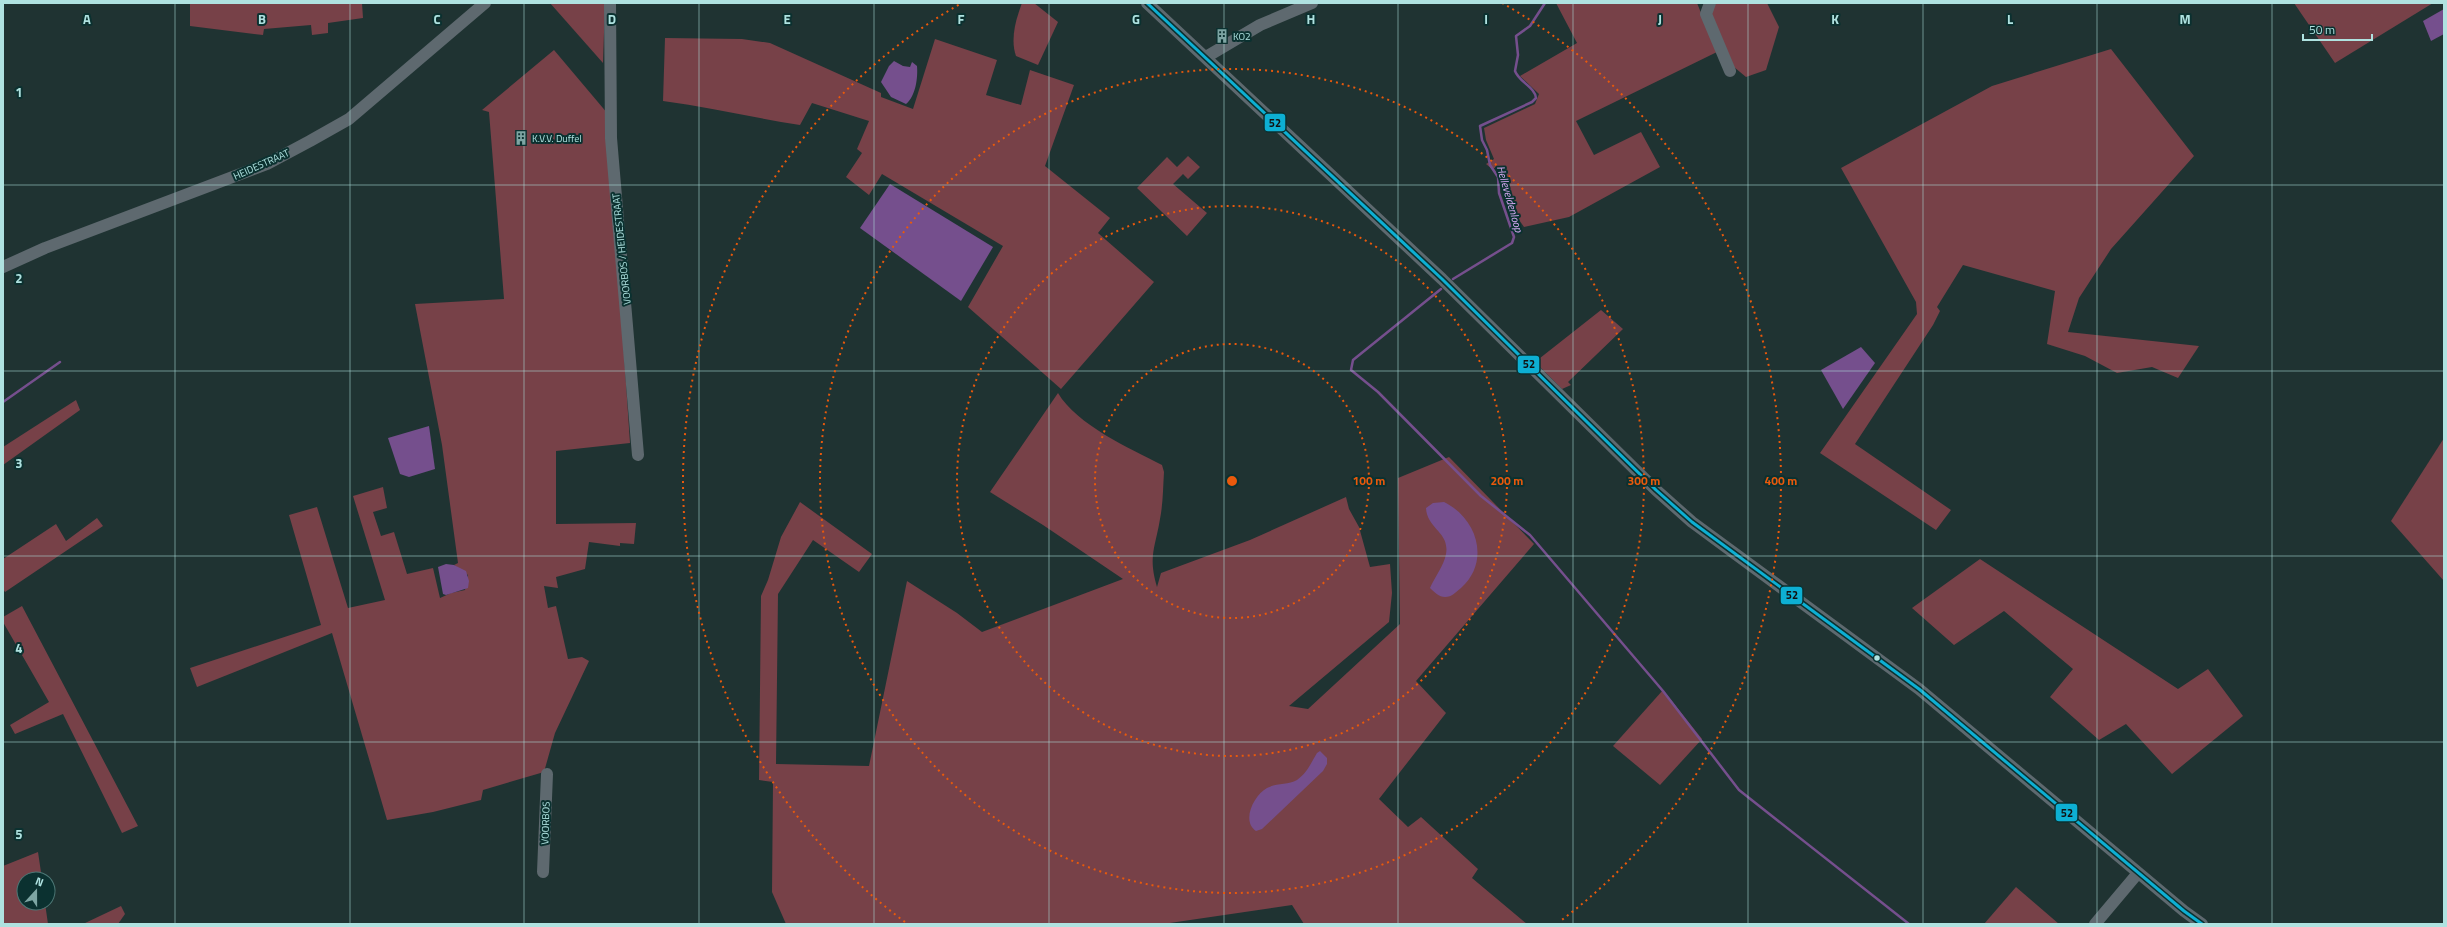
<svg xmlns="http://www.w3.org/2000/svg" width="2447" height="927" viewBox="0 0 2447 927" font-family="'Titillium Web',sans-serif">
	<rect width="100%" height="100%" fill="#1f3332"/>
	<g fill="#774148">
		<polygon points="190,3 362,3 363,18 328,23 328,33 312,35 311,25 264,29 263,35 190,26"/>
		<polygon points="550,3 605,3 603,63"/>
		<path d="M1022,3H1034L1058,22L1038,65L1016,56C1010,39 1016,19 1022,3Z"/>
		<polygon points="1556,3 1697,3 1717,52 1576,121 1594,155 1641,132 1660,167 1569,217 1524,227 1508,204 1512,196 1497,167 1492,169 1486,164 1494,159 1486,140 1484,128 1535,104 1539,94 1520,76 1577,43"/>
		<polygon points="1716,3 1767,3 1779,27 1766,70 1746,77 1734,67 1711,13"/>
		<polygon points="2294,3 2433,3 2335,63"/>
		<path d="M665,38L742,39L770,43L881,93V97L913,109L935,39L997,60L986,95L1021,105L1030,70L1074,85L1045,166L1110,218L1098,233L1154,282L1061,389L968,307L1003,246L882,174L869,195L846,177L862,153L857,149L869,121L812,103L800,125C754,118 709,107 663,101Z"/>
		<polygon points="2111,49 2194,156 2111,249 2079,298 2068,332 2199,346 2178,378 2152,367 2117,373 2085,356 2047,344 2055,291 1963,265 1937,307 1940,311 1933,325 1855,444 1951,510 1936,530 1820,453 1917,314 1916,302 1841,168 1992,86"/>
		<polygon points="554,50 608,114 630,443 556,451 556,524 636,523 634,544 620,543 620,546 589,542 585,569 556,577 558,588 544,586 548,608 556,606 568,659 582,657 589,661 555,733 544,772 483,790 481,800 433,812 387,820 332,633 197,687 190,668 321,625 289,515 317,507 348,608 385,600 353,496 383,487 387,508 373,512 381,536 394,532 407,574 433,568 440,598 451,593 465,590 468,575 454,565 458,563 442,445 415,304 504,299 489,112 482,110"/>
		<polygon points="1188,156 1200,167 1188,179 1183,174 1173,184 1207,213 1187,236 1137,188 1167,157 1177,167"/>
		<polygon points="1601,310 1623,329 1568,382 1571,385 1562,389 1535,362"/>
		<path d="M1058,393C1077,425 1129,448 1162,465L1164,472C1163,488 1163,504 1160,519C1155,549 1148,556 1157,587L1161,573L1250,540L1346,497L1349,509L1359,527L1370,567L1390,564L1392,593L1389,622L1289,706L1308,709L1400,624L1398,478L1449,457L1534,544L1416,681L1446,713L1379,799L1408,827L1421,817L1478,869L1472,878L1527,924H1304L1292,905L1163,924H786L772,892L773,782L759,780L761,596L768,580L781,537L800,502L872,554L859,572L813,540L778,594L776,764L869,766L907,581L957,613L982,632L1123,579L1043,525L990,492Z"/>
		<polygon points="76,400 80,410 3,465 3,447"/>
		<polygon points="2444,438 2444,581 2391,521"/>
		<polygon points="97,518 103,526 5,592 3,589 3,559 56,524 66,541"/>
		<polygon points="1980,559 2178,689 2208,669 2243,716 2172,774 2126,724 2099,740 2050,697 2073,669 2004,611 1954,645 1912,608"/>
		<polygon points="22,606 138,826 122,833 63,714 15,734 10,725 49,702 3,622 3,617"/>
		<polygon points="1663,690 1702,739 1660,785 1613,746"/>
		<polygon points="38,852 42,879 24,879 24,903 45,903 48,924 3,924 3,866"/>
		<polygon points="2016,887 2059,924 1984,924"/>
		<polygon points="121,906 125,914 118,924 83,924"/>
	</g>
	<g fill="#754f8d">
		<polygon points="2444,9 2444,34 2431,41 2423,21"/>
		<path d="M894,61L903,66L910,67L912,62L917,66C918,77 916,96 906,104L891,97L881,82L889,66Z"/>
		<polygon points="890,184 993,247 961,301 860,228"/>
		<polygon points="1861,347 1875,363 1843,409 1821,370"/>
		<polygon points="429,426 435,469 409,477 400,474 388,438"/>
		<path d="M1444,502C1477,518 1491,561 1461,588C1456,592 1452,597 1445,597C1439,597 1434,592 1430,588C1435,577 1444,565 1446,554C1450,532 1427,529 1426,508L1433,503Z"/>
		<polygon points="446,564 454,565 466,571 469,581 468,588 446,595 443,594 438,567"/>
		<path d="M1320,751L1327,758V764L1323,771L1262,829L1256,831C1241,821 1254,795 1267,788C1276,783 1288,785 1297,780C1307,773 1311,763 1317,753Z"/>
	</g>
	<g fill="none" stroke-linecap="round" stroke-linejoin="round">
		<g stroke="#754f8d" stroke-width="2.5">
			<path d="M1453,279L1512,243L1514,237L1499,193L1498,177L1490,165L1487,150L1482,140L1480,126L1532,102L1536,98C1535,87 1519,82 1515,71L1518,55L1516,36L1530,26L1545,3"/>
			<polyline points="1441,289 1353,360 1351,370 1378,392 1481,496 1530,535 1663,691 1739,790 1909,924"/>
			<polyline points="3,402 60,362"/>
		</g>
		<g stroke="#5e696f" stroke-width="12">
			<polyline points="610,3 611,138 638,455"/>
			<polyline points="1147,3 1442,279 1656,490 1692,522 1919,689 2184,911 2202,924"/>
			<polyline points="1710,3 1706,14 1730,71"/>
			<polyline points="1206,57 1260,25 1312,3"/>
			<polyline points="3,267 45,248 267,164 310,141 349,119 485,3"/>
			<polyline points="543,872 547,774"/>
			<polyline points="2095,924 2138,873"/>
		</g>
		<defs>
			<polyline id="bus-1" points="1147,3 1442,279 1656,490 1692,522 1919,689 2184,911 2202,924"/>
		</defs>
		<use href="#bus-1" stroke="#0b3130" stroke-width="6"/>
		<use href="#bus-1" stroke="#0dafd3" stroke-width="3"/>
	</g>
	<path fill="none" stroke="#afe2e0" stroke-width="1" stroke-opacity="0.55" d="M175,3V924M350,3V924M524,3V924M699,3V924M874,3V924M1049,3V924M1224,3V924M1398,3V924M1573,3V924M1748,3V924M1923,3V924M2097,3V924M2272,3V924M3,185H2444M3,371H2444M3,556H2444M3,742H2444"/>
	<g fill="none" stroke="#e8590c" stroke-width="2" stroke-dasharray="2 4">
		<circle cx="1232" cy="481" r="137"/>
		<circle cx="1232" cy="481" r="275"/>
		<circle cx="1232" cy="481" r="412"/>
		<path d="M905 922A549 549 0 0 1 962 3M1502 3A549 549 0 0 1 1559 922"/>
	</g>
	<defs>
		<symbol id="building-bare" viewBox="-9 -9 18 18"><path d="M-4-6H4V6H1V3H-1V6H-4ZM-2.5-4.3h1.7v1.8h-1.7ZM.8-4.3h1.7v1.8H.8ZM-2.5-1h1.7V.8h-1.7ZM.8-1h1.7V.8H.8Z" fill="#7da5a3" stroke="#0b3130" stroke-width="2.5" paint-order="stroke"/></symbol>
	</defs>
	<g fill-rule="evenodd">
		<use href="#building-bare" x="1212" y="26" width="20" height="20"/>
		<use href="#building-bare" x="511" y="128" width="20" height="20"/>
	</g>
	<circle fill="#afe2e0" stroke="#0b3130" stroke-width="1.5" cx="1877" cy="658" r="3.5"/>
	<g text-anchor="middle" stroke-width="4" stroke-linejoin="round" paint-order="stroke">
		<g font-size="10" fill="#afe2e0" stroke="#0b3130" text-anchor="start">
			<text x="1233" y="40">KO2</text>
			<text x="532" y="142">K.V.V. Duffel</text>
		</g>
		<g font-size="10" fill="#afe2e0" stroke="#0b3130">
			<text transform="translate(261 164) rotate(-24)" y="4">HEIDESTRAAT</text>
			<text transform="translate(621 249) rotate(-96)" y="4">VOORBOS / HEIDESTRAAT</text>
			<text transform="translate(545 823) rotate(-88)" y="4">VOORBOS</text>
		</g>
		<g font-size="11" font-style="italic" fill="#deaefa" stroke="#0b3130">
			<text transform="translate(1510 199) rotate(74)" y="4">Helleveldenloop</text>
		</g>
	</g>
	<g font-size="13" text-anchor="middle" font-weight="bold" fill="#afe2e0" stroke="#0b3130" stroke-width="4" stroke-linejoin="round" paint-order="stroke">
		<text x="87" y="24">A</text>
		<text x="262" y="24">B</text>
		<text x="437" y="24">C</text>
		<text x="612" y="24">D</text>
		<text x="787" y="24">E</text>
		<text x="961" y="24">F</text>
		<text x="1136" y="24">G</text>
		<text x="1311" y="24">H</text>
		<text x="1486" y="24">I</text>
		<text x="1660" y="24">J</text>
		<text x="1835" y="24">K</text>
		<text x="2010" y="24">L</text>
		<text x="2185" y="24">M</text>
		<text x="19" y="97">1</text>
		<text x="19" y="283">2</text>
		<text x="19" y="468">3</text>
		<text x="19" y="653">4</text>
		<text x="19" y="839">5</text>
	</g>
	<circle cx="1232" cy="481" r="6" fill="#e8590c" stroke="#0b3130" stroke-width="2"/>
	<g font-size="12" text-anchor="middle" font-weight="bold" fill="#e8590c" stroke="#0b3130" stroke-width="4" stroke-linejoin="round" paint-order="stroke">
		<text x="1369" y="485">100 m</text>
		<text x="1507" y="485">200 m</text>
		<text x="1644" y="485">300 m</text>
		<text x="1781" y="485">400 m</text>
	</g>
	<g stroke="#0b3130" stroke-width="1.5">
		<rect x="1264" y="113" width="22" height="19" rx="4" fill="#0dafd3"/>
		<rect x="1517" y="355" width="23" height="19" rx="4" fill="#0dafd3"/>
		<rect x="1780" y="586" width="23" height="19" rx="4" fill="#0dafd3"/>
		<rect x="2055" y="803" width="23" height="19" rx="4" fill="#0dafd3"/>
	</g>
	<g font-size="11" text-anchor="middle" font-weight="bold" fill="#111">
		<text x="1275" y="127">52</text>
		<text x="1529" y="368">52</text>
		<text x="1792" y="599">52</text>
		<text x="2067" y="817">52</text>
	</g>
	<rect width="2447" height="927" fill="none" stroke="#afe2e0" stroke-width="8"/>
	<g transform="translate(36 891) rotate(21)"><circle r="19" fill="#0b3130" stroke="#4d7876"/>
	<path d="M0-3L7 15L0 10L-7 15Z" fill="#7da5a3"/>
	<text y="-6" font-size="11" font-weight="bold" text-anchor="middle" fill="#afe2e0">N</text>
	</g>
	<path d="M2303 34v6h69v-6" fill="none" stroke="#afe2e0" stroke-width="2"/>
	<text x="2309" y="34" font-size="12" fill="#afe2e0" stroke="#0b3130" stroke-width="3" paint-order="stroke">50 m</text>
</svg>
